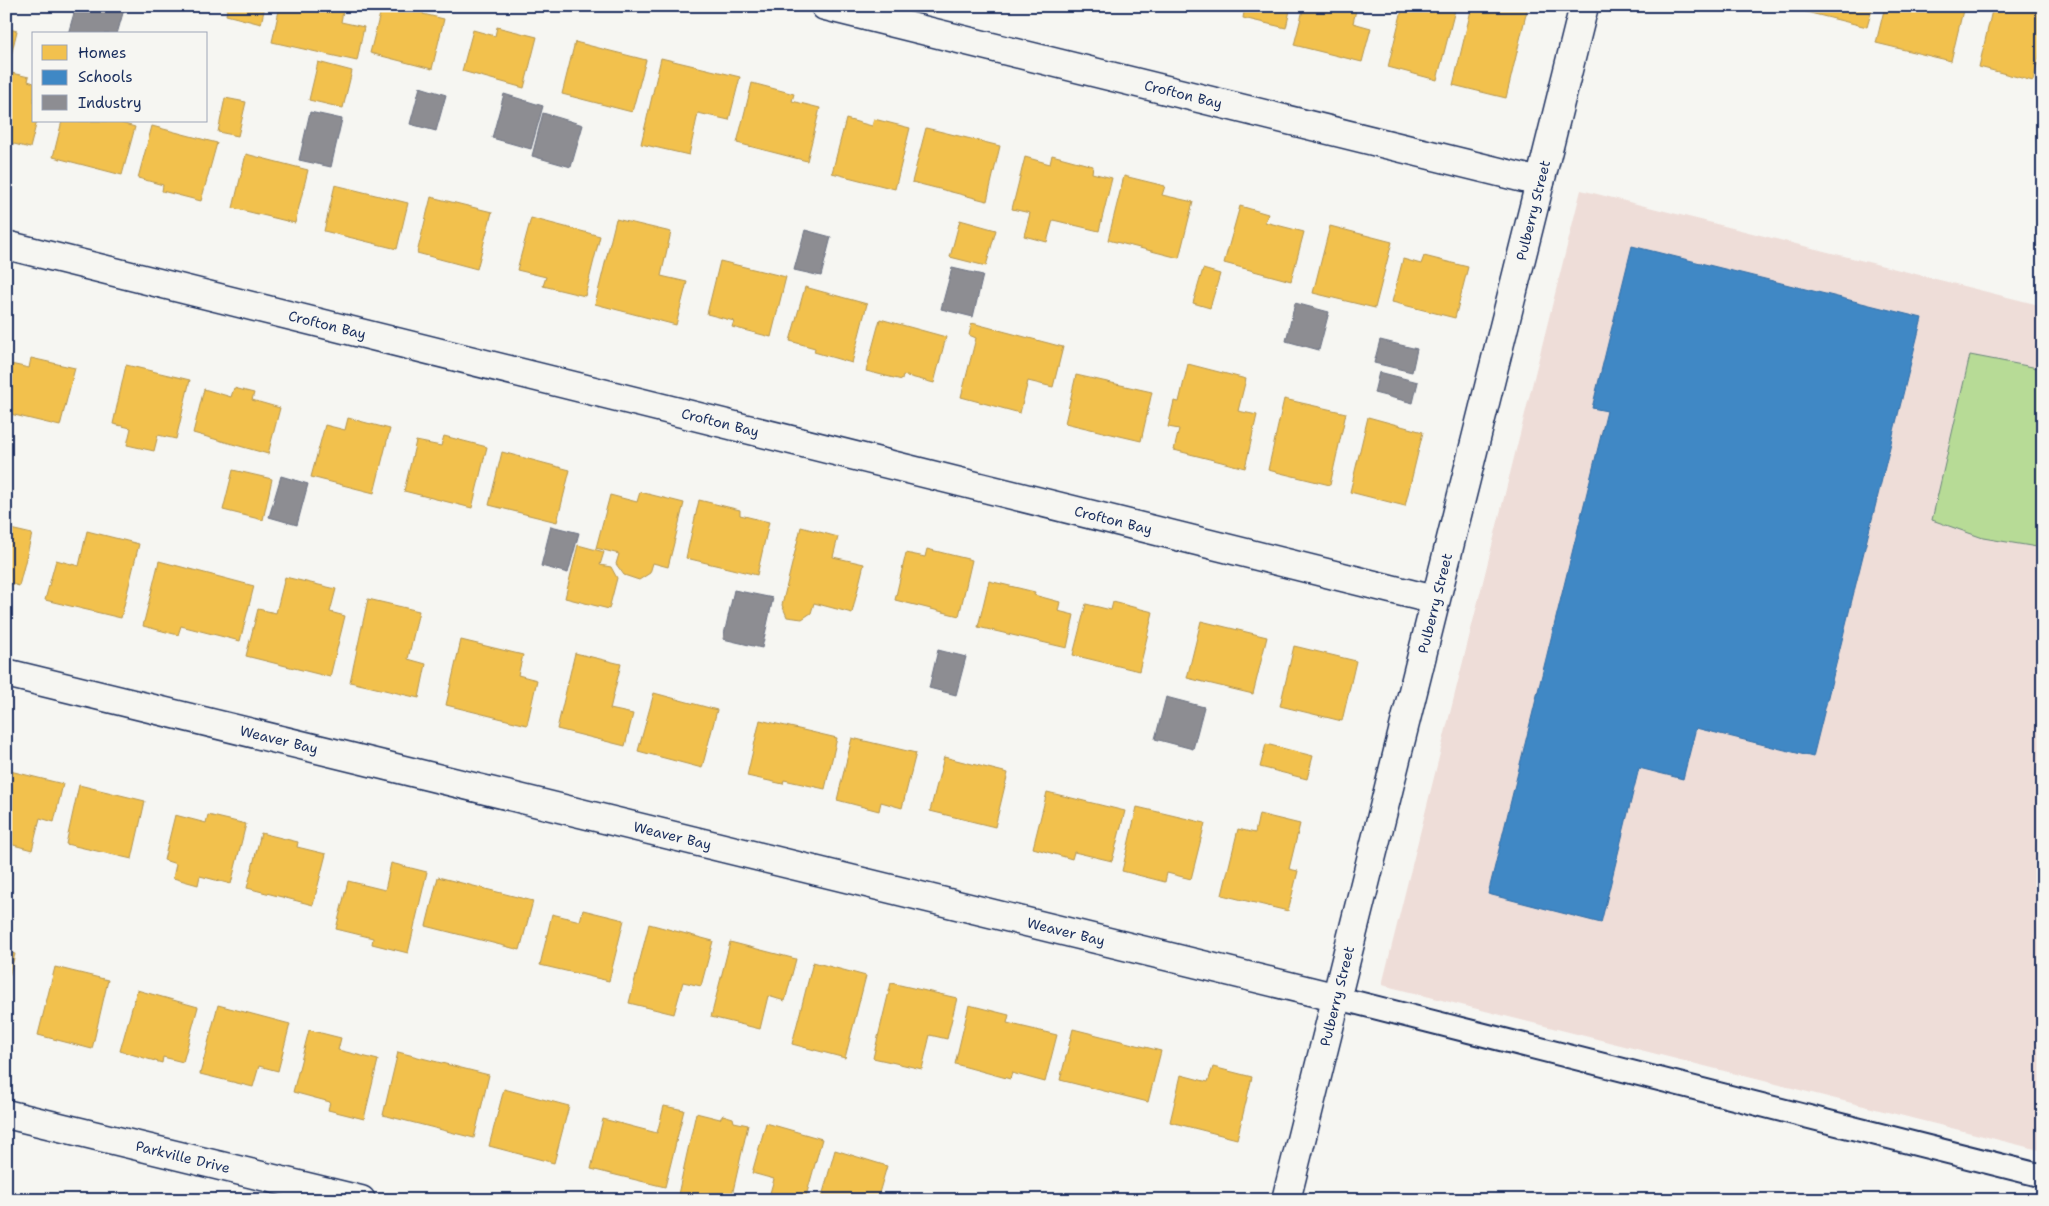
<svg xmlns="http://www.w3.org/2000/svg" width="2049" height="1206" viewBox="0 0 2049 1206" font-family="'Shantell Sans',sans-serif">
	<rect width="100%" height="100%" fill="#f6f6f2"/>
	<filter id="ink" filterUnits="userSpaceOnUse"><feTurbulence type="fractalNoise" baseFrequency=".02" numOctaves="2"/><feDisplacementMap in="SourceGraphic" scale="10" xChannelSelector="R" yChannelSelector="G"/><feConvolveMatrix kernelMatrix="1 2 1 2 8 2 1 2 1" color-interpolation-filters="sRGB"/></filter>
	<g filter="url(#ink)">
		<polygon fill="#eeddd8" points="1581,190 2043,306 2043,1151 1382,985"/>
		<polygon fill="#b7db96" stroke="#69857a" points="1970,355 2043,369 2043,548 1983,538 1932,520"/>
		<g fill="#f2c14e" stroke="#b29553">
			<polygon points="217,6 265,6 261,24 226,15 227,9"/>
			<polygon points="280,6 344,6 341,22 364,27 357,61 272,42"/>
			<polygon points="382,6 425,6 423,14 444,19 432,69 370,53"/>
			<polygon points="1223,6 1291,6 1286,28 1243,18 1244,12"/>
			<polygon points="1304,6 1357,6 1353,23 1371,28 1362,62 1294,45"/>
			<polygon points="1403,6 1456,6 1437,80 1388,67"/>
			<polygon points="1472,6 1528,6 1506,98 1453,85"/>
			<polygon points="1794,6 1873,6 1867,27 1794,9"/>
			<polygon points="1885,6 1964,6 1951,61 1876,43"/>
			<polygon points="1993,6 2043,6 2043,41 2033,81 1979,67"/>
			<polygon points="497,27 537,37 524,88 462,71 473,30 495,36"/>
			<polygon points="6,28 17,31 7,72 29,77 28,81 34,83 34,121 37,121 30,148 6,142"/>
			<polygon points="575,42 646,60 632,112 562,94"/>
			<polygon points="661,58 740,77 729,120 698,113 689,155 641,144"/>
			<polygon points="318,62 352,71 343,108 309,100"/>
			<polygon points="752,83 794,94 792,101 820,108 807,161 737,143"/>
			<polygon points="225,98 246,102 238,136 218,132"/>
			<polygon points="846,119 872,126 874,119 910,128 895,189 832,173"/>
			<polygon points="62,121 114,121 135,127 122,175 53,157"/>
			<polygon points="152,126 217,143 201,201 162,191 163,185 138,178"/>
			<polygon points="926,128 1000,146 987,201 912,182"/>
			<polygon points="246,154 308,170 295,223 233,208"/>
			<polygon points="1052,155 1093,166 1092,173 1112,178 1099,231 1053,220 1047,242 1024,236 1030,213 1012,209 1025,157 1050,164"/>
			<polygon points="1124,176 1165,186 1162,195 1193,202 1179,258 1108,240"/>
			<polygon points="335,185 408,203 397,249 324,231"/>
			<polygon points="431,197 492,212 477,269 417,253"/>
			<polygon points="1240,206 1268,214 1265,222 1304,232 1291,281 1224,263"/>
			<polygon points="531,218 600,236 585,296 543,286 546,277 517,270"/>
			<polygon points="616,219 671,232 661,276 687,282 676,325 595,304"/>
			<polygon points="960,220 996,230 986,266 950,257"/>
			<polygon points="1330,226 1392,242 1375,308 1313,293"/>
			<polygon points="1424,256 1468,267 1455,318 1392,302 1403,259 1421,264"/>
			<polygon points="720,261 786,277 771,337 732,327 734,321 707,314"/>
			<polygon points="1203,269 1220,274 1210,308 1193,303"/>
			<polygon points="805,287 867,304 852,363 814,352 815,348 790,341"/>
			<polygon points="880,319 946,337 934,383 903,375 902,380 866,371"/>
			<polygon points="972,323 1063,347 1053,387 1028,381 1020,413 961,397 976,338 969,335"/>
			<polygon points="31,358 75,368 60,426 6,413 6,363 29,368"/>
			<polygon points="1188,364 1246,379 1238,411 1257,415 1245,468 1174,450 1179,429 1168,427 1174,401 1179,402"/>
			<polygon points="126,365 190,380 176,439 158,435 154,451 127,445 131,428 113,424"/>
			<polygon points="1076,375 1152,392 1141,441 1065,423"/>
			<polygon points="234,388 254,393 252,400 280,408 268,454 193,433 204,389 231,397"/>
			<polygon points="1284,399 1346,413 1330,485 1268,470"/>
			<polygon points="1368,417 1423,432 1405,506 1350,492"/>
			<polygon points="348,418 390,429 374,493 311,477 325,425 345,430"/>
			<polygon points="444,436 487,447 472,508 404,491 416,441 441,446"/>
			<polygon points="502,452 570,470 557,522 489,505"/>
			<polygon points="233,470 272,479 263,520 223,510"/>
			<polygon points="640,492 684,503 668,567 653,563 650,573 639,580 624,575 616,564 619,554 596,548 610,495 637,502"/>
			<polygon points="699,500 740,510 740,515 769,522 757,575 686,558"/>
			<polygon points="801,527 838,537 833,557 864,564 852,613 814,603 811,613 802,619 787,617 782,605"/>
			<polygon points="6,528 32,534 19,586 6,582"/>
			<polygon points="87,531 139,544 121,618 45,600 56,560 79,566"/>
			<polygon points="578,545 604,552 600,565 611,567 617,578 609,609 565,598"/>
			<polygon points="927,549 972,560 959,616 895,600 906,553 925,557"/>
			<polygon points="159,561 254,586 240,641 181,626 178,635 143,626"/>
			<polygon points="285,577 336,589 330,612 345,616 330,677 246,656 258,609 276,613"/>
			<polygon points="989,581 1035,592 1034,595 1060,602 1058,611 1074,615 1067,648 978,627"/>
			<polygon points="368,599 419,611 408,659 426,664 419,698 350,682"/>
			<polygon points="1113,602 1153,612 1139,671 1073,655 1086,604 1111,610"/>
			<polygon points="1201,621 1267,637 1253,694 1187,678"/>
			<polygon points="461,640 523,655 518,675 537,680 527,725 446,705"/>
			<polygon points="1294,646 1356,661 1342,721 1280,706"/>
			<polygon points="575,653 621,664 610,709 633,714 625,746 557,729"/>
			<polygon points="654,693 717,710 702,768 638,751"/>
			<polygon points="760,720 837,738 825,789 784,780 783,784 747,776"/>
			<polygon points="852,738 916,753 902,808 881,802 879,811 837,800"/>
			<polygon points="1266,744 1313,756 1307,779 1260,767"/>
			<polygon points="944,757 1008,773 995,827 930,811"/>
			<polygon points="6,770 63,784 54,822 40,818 32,850 6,843"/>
			<polygon points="79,785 145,801 132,859 66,844"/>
			<polygon points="1047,792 1125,811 1112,861 1074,852 1072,859 1033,848"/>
			<polygon points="1137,807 1205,823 1191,879 1167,873 1165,882 1122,871"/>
			<polygon points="1259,814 1300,824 1289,869 1298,871 1288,911 1222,895 1238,829 1255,833"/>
			<polygon points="175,815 206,823 208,815 246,824 231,884 200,876 198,885 173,878 176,864 164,860"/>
			<polygon points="261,833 298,842 297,847 326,854 313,905 247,888"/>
			<polygon points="391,863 427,872 408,953 372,944 373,938 336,929 348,881 385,890"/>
			<polygon points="438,877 533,901 520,950 426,926"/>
			<polygon points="583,910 624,920 609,981 540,965 552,914 580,921"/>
			<polygon points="649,924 713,941 701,986 683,982 674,1014 629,1003"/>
			<polygon points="730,942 796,959 785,1001 768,996 760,1029 711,1017"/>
			<polygon points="6,951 15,954 6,989"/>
			<polygon points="813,962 866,976 845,1058 792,1044"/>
			<polygon points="55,967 108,980 92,1049 38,1035"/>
			<polygon points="891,983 957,998 947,1039 930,1035 922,1069 873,1058"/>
			<polygon points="137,990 198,1007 183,1062 163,1057 162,1063 120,1051"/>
			<polygon points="218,1005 290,1024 278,1071 259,1066 253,1087 200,1074"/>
			<polygon points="969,1005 1009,1015 1007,1023 1057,1035 1045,1082 1012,1073 1010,1079 955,1064"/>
			<polygon points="1073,1029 1161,1051 1148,1102 1060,1080"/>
			<polygon points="309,1030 341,1038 338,1050 378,1060 364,1119 328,1110 330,1102 293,1092"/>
			<polygon points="398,1052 489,1075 474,1138 383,1115"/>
			<polygon points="1213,1067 1252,1077 1237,1139 1170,1122 1181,1075 1208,1082"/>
			<polygon points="504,1089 569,1106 554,1163 489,1146"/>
			<polygon points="664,1106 684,1110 665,1187 591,1169 603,1119 657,1133"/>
			<polygon points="696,1113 720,1119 723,1115 733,1118 734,1122 748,1125 731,1200 677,1199"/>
			<polygon points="766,1123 822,1139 805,1200 768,1200 774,1179 752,1173"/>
			<polygon points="835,1150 887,1166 877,1200 821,1200"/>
		</g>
		<polygon fill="#3f88c5" stroke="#346da6" points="1632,246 1922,318 1813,757 1696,728 1683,779 1639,768 1601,923 1488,894 1607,411 1592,408"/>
		<g fill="#8d8d92" stroke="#6b7182">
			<polygon points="76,6 125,6 117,34 68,34"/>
			<polygon points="420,87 446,95 436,131 410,124"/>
			<polygon points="504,94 543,106 531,149 492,138"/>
			<polygon points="310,112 342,119 331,167 299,160"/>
			<polygon points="543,113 583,125 571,167 532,156"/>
			<polygon points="805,230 831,237 821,276 794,270"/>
			<polygon points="952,268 983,275 973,317 941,309"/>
			<polygon points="1295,303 1329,312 1319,350 1286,341"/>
			<polygon points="1380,340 1417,349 1412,372 1374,363"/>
			<polygon points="1379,372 1418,382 1413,403 1374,393"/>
			<polygon points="281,476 308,484 297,525 269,517"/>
			<polygon points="551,526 579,533 568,573 541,566"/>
			<polygon points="734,590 773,598 762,648 723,639"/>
			<polygon points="938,650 966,657 956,695 929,688"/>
			<polygon points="1166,697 1204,707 1193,749 1155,739"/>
		</g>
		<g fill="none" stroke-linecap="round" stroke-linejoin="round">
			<defs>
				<polyline id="service" points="1338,998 2043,1176"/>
				<g id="minor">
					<path id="s1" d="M825,6L1540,182"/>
					<path id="s2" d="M6,245L1435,600"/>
					<path id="s3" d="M6,673L1338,998"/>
					<path id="s4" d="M1286,1200L1584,6"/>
				</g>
				<g id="tertiary">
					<path id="s5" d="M6,1114L361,1200"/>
				</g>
			</defs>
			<use href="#service" stroke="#1b2f5e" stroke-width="26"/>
			<use href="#minor" stroke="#1b2f5e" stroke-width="31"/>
			<use href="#tertiary" stroke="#1b2f5e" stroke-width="31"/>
			<use href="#service" stroke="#f6f6f2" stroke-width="22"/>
			<use href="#minor" stroke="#f6f6f2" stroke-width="28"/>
			<use href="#tertiary" stroke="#f6f6f2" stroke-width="28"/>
		</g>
	</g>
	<g text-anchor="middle" stroke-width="5" stroke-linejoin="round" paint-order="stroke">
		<g font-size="14" fill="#1b2f5e" stroke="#f6f6f2">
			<text dy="5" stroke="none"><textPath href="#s1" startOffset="369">Crofton Bay</textPath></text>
			<text dy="5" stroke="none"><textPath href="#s4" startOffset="1020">Pulberry Street</textPath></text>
			<text dy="5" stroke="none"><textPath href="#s2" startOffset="331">Crofton Bay</textPath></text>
			<text dy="5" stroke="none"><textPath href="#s2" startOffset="736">Crofton Bay</textPath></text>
			<text dy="5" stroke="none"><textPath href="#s2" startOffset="1141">Crofton Bay</textPath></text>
			<text dy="5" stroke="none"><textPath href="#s4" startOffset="615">Pulberry Street</textPath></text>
			<text dy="5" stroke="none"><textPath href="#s3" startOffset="281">Weaver Bay</textPath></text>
			<text dy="5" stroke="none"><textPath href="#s3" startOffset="686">Weaver Bay</textPath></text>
			<text dy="5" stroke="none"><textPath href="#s3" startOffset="1091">Weaver Bay</textPath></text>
			<text dy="5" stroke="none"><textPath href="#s4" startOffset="210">Pulberry Street</textPath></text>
			<text dy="5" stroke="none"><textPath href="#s5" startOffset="182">Parkville Drive</textPath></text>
		</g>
	</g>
	<rect width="2049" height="1206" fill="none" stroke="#f6f6f2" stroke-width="25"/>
	<rect x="12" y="12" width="2024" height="1181" fill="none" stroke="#1b2f5e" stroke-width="2" filter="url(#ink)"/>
	<rect x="32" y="32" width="175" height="90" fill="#f6f6f2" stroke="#9ea6b7"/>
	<rect x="42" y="45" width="25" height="15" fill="#f2c14e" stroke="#9ea6b7"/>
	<text x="78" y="58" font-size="15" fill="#1b2f5e">Homes</text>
	<rect x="42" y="70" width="25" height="15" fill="#3f88c5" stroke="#9ea6b7"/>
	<text x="78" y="82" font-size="15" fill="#1b2f5e">Schools</text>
	<rect x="42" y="95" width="25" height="15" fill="#8d8d92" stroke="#9ea6b7"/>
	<text x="78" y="108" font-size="15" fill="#1b2f5e">Industry</text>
</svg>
